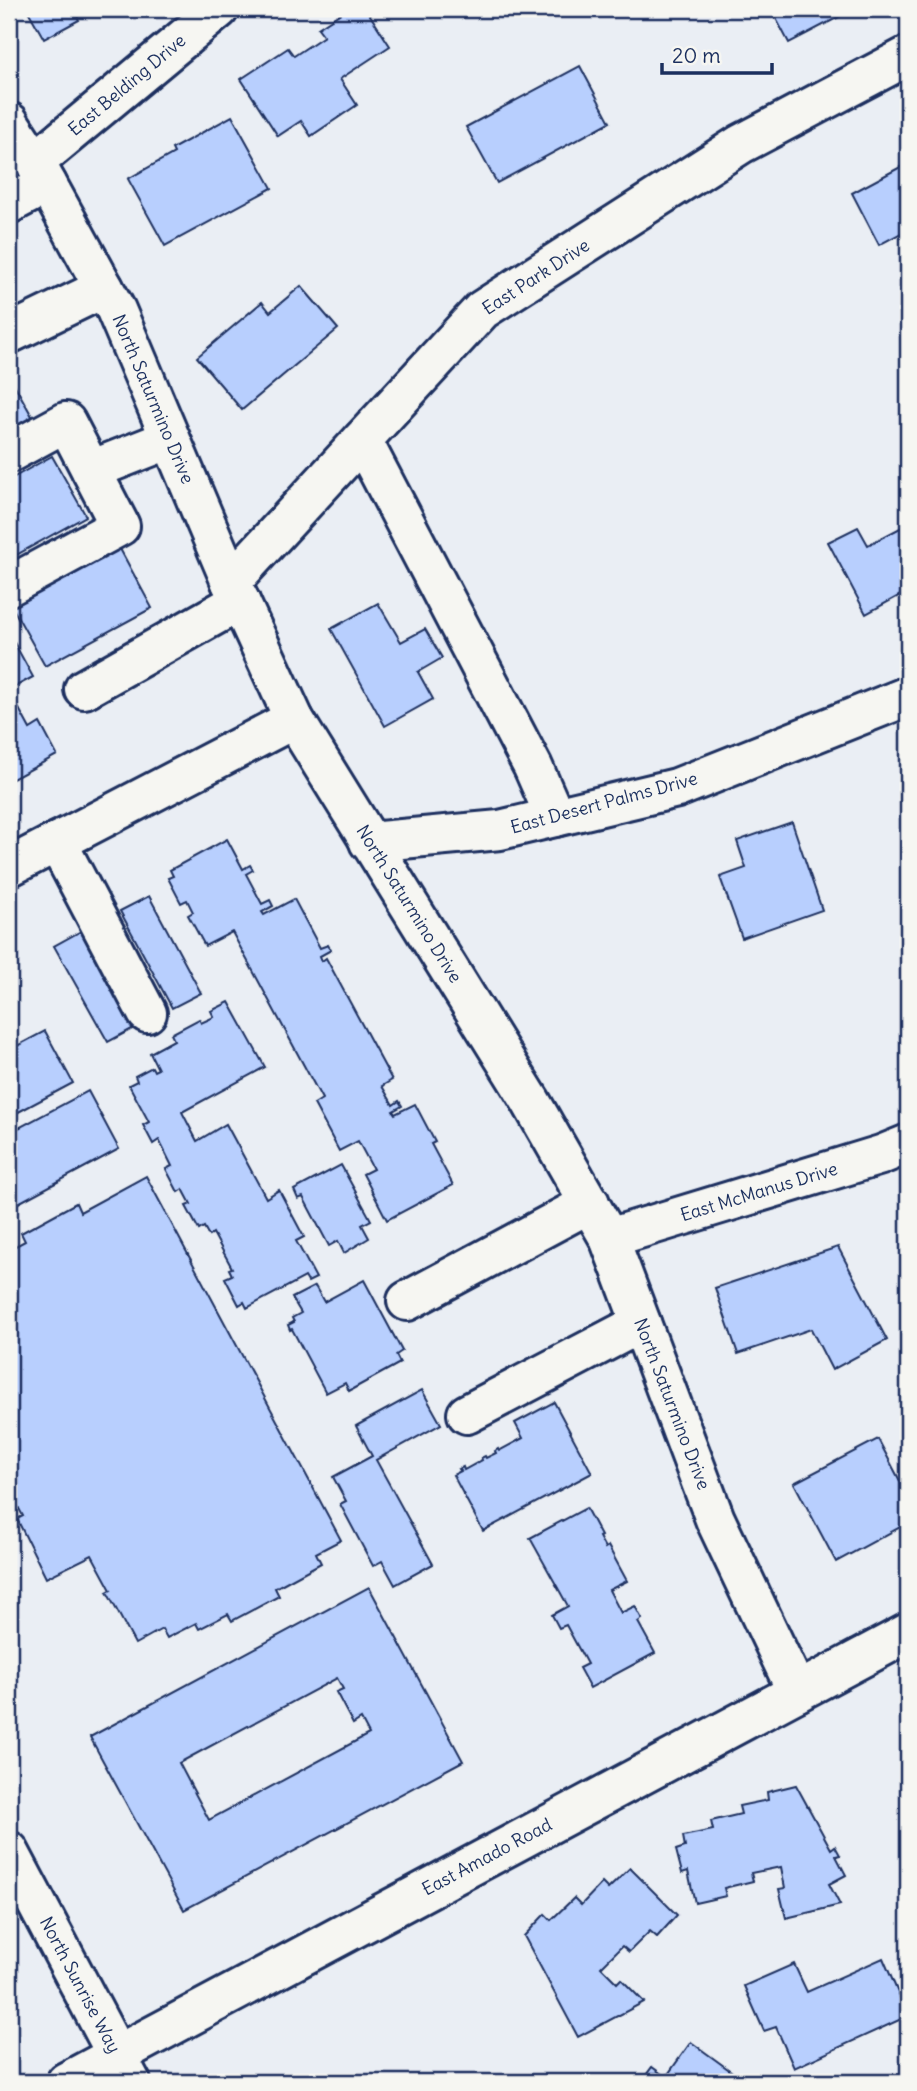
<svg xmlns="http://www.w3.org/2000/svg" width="917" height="2091" viewBox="0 0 917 2091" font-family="Delius,sans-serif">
	<rect width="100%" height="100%" fill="#eaeef4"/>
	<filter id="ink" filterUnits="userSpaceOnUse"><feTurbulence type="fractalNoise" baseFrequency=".0143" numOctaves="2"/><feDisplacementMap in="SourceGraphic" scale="14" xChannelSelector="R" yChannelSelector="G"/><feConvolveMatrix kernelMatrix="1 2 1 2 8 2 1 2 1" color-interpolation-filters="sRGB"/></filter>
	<g filter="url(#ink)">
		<g fill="#b8cffe" stroke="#1b2f5e" stroke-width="2" fill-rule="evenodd">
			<polygon points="27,9 73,9 79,20 44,39"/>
			<polygon points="347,9 366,9 390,46 340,79 357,105 311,136 301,121 278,136 241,79 288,48 294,56 324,36 318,28"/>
			<polygon points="771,9 854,9 789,43"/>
			<polygon points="580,66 610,122 497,183 466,127"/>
			<polygon points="232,116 272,188 165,246 128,179 174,153 172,149"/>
			<polygon points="908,163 908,241 903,232 879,245 852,193"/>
			<polygon points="301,286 338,329 242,410 197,357 262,302 270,312"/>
			<polygon points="9,375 33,418 9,432"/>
			<polygon points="52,456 86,516 9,559 9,480"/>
			<polygon points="908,524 908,591 866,614 828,542 858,527 868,545"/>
			<polygon points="119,547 152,608 45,666 11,605"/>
			<polygon points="378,603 401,642 425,629 442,658 418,672 433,699 385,726 331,629"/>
			<polygon points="10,635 33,677 9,690 9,636"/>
			<polygon points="17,705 30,729 40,723 57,755 9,781 9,709"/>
			<polygon points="792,822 822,910 742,938 720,877 746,868 737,841"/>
			<polygon points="227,839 243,869 250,865 253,870 246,874 262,904 270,900 273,906 262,912 264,915 294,899 320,948 328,945 331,950 320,956 322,961 326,958 392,1080 382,1086 393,1105 399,1101 402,1106 393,1111 395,1114 415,1104 435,1142 431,1144 453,1185 387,1220 363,1174 373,1169 358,1141 339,1151 314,1104 322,1099 232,932 205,946 188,915 193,912 187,900 181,903 168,878 173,876 170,870"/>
			<polygon points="149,896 201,993 172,1008 120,911"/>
			<polygon points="81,931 134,1028 108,1042 54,946"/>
			<polygon points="229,1002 265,1067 182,1112 197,1141 226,1124 266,1198 279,1190 304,1237 296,1241 316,1278 308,1282 305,1277 247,1308 244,1302 239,1305 225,1278 232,1275 229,1269 232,1268 213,1233 209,1236 204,1227 199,1230 186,1206 191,1204 183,1189 178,1192 166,1169 172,1166 159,1140 153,1144 143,1125 149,1122 129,1085 137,1081 135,1076 152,1067 154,1071 158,1069 150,1053 174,1040 171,1034 199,1019 201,1023 214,1017 211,1011"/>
			<polygon points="45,1031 73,1083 9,1117 9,1050"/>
			<polygon points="88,1091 119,1149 9,1208 9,1133"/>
			<polygon points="341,1165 371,1220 362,1225 369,1238 344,1253 338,1241 329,1246 303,1197 298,1199 294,1190"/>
			<polygon points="146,1176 341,1540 316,1553 321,1563 275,1588 279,1596 232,1621 228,1614 199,1629 196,1623 167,1638 162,1629 135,1644 107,1592 111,1590 92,1555 46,1578 17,1519 23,1516 17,1505 9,1510 9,1239 14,1247 25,1241 21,1233 76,1203 80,1212"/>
			<polygon points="838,1247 887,1340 832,1370 811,1329 738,1354 715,1288"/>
			<polygon points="364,1280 402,1351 396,1355 400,1363 349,1391 345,1383 326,1393 292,1329 290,1330 288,1325 294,1322 292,1318 301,1313 292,1298 315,1286 324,1302"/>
			<polygon points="422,1390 441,1424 376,1460 433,1564 395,1585 382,1561 373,1566 340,1504 346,1501 333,1477 372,1456 356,1426"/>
			<polygon points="554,1402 592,1473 483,1531 453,1475 461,1471 459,1469 463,1467 464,1470 482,1460 481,1458 485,1456 486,1458 496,1453 495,1451 498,1449 499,1451 523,1438 515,1423"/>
			<polygon points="878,1439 908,1496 908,1523 836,1562 794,1483"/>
			<polygon points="586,1508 601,1536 599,1537 605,1548 608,1546 627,1581 609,1590 621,1613 635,1606 642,1619 638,1622 655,1653 590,1688 579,1668 587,1664 566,1625 559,1628 552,1615 568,1606 530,1538"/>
			<path d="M369,1587L463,1761L184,1910L90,1737ZM337,1678L343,1689L336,1692L353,1724L361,1719L369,1734L209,1820L179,1763Z"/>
			<polygon points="796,1785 831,1849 835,1846 840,1855 836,1856 846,1875 829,1884 840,1905 786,1918 779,1889 785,1888 781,1867 751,1873 753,1881 724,1888 726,1896 695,1903 688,1871 682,1873 676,1850 685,1847 683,1836 713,1830 711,1821 741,1814 739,1806 768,1800 767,1792"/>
			<polygon points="630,1868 677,1915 657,1937 650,1931 629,1952 622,1946 601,1967 617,1983 621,1979 644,2002 578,2037 524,1936 545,1914 551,1920 574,1898 581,1905 602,1883 608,1889"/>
			<polygon points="883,1958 908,2016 794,2068 776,2027 764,2031 744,1986 794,1964 807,1992"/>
			<polygon points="691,2042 739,2077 736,2082 641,2082 652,2067 666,2077"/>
		</g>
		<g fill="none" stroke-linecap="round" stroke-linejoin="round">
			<defs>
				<g id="minor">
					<polyline points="9,122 35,162 116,310 231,582 294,719 530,1100 609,1238 715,1519 797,1692"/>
					<polyline points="35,162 219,9"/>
					<polyline points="9,204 47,184"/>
					<polyline points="9,334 104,288"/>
					<polyline points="362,440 533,767 555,817"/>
					<polyline points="9,453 66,422 120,526 9,586"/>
					<polyline points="91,470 170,439"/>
					<polyline points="231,582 482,310 741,144 908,56"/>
					<polyline points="84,689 240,601"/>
					<polyline points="57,842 147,1013"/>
					<polyline points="369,842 500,830 677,788 908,696"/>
					<polyline points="9,867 294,719"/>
					<polyline points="609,1238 881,1155 908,1144"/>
					<polyline points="407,1301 590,1203"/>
					<polyline points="467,1414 641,1323"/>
					<polyline points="66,2082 908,1633"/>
				</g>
				<polyline id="major" points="9,1851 131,2082"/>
			</defs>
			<use href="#minor" stroke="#1b2f5e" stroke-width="44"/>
			<use href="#major" stroke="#1b2f5e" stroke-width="44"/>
			<use href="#minor" stroke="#f6f6f2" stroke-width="38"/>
			<use href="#major" stroke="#f6f6f2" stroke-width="38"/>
		</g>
	</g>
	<g text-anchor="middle" stroke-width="7" stroke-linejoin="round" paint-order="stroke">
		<g font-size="18" fill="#1b2f5e" stroke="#f6f6f2">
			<text transform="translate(127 85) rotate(-40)" y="6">East Belding Drive</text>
			<text transform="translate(536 277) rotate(-33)" y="6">East Park Drive</text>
			<text transform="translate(153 399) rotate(67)" y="6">North Saturmino Drive</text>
			<text transform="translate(604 803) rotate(-15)" y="6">East Desert Palms Drive</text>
			<text transform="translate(409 904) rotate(58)" y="6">North Saturmino Drive</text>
			<text transform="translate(759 1192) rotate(-17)" y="6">East McManus Drive</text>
			<text transform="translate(672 1404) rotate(69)" y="6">North Saturmino Drive</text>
			<text transform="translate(487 1857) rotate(-28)" y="6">East Amado Road</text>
			<text transform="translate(80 1985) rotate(62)" y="6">North Sunrise Way</text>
		</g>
	</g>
	<rect width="917" height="2091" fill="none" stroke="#f6f6f2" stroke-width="35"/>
	<rect x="18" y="18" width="882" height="2056" fill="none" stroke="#1b2f5e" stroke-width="2.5" filter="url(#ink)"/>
	<path d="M662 63v10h110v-10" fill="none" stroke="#1b2f5e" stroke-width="3.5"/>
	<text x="672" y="63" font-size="21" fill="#1b2f5e" stroke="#f6f6f2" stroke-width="5" paint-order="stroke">20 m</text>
</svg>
